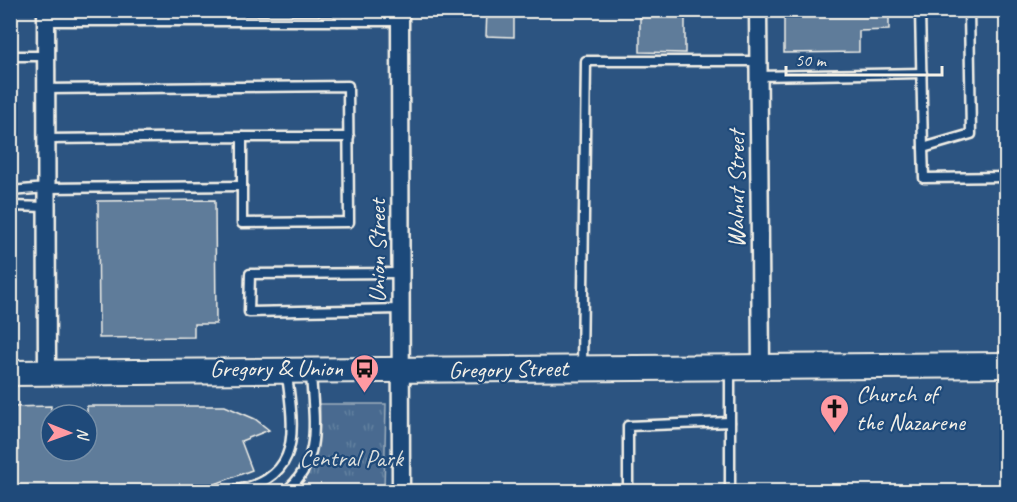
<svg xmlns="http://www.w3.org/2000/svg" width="1017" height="502" viewBox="0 0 1017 502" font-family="Caveat,sans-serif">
	<defs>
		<pattern id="park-tufts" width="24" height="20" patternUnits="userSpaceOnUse" patternTransform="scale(1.5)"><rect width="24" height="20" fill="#496b90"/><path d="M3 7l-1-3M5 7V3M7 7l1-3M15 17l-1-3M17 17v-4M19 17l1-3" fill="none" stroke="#6481a0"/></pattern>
	</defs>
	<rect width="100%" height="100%" fill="#2c5481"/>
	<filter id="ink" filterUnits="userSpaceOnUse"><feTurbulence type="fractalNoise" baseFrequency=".0167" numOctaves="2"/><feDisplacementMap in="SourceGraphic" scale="12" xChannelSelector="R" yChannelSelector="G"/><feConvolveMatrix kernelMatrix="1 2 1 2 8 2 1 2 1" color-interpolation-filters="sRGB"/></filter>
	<g filter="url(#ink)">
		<path fill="url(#park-tufts)" stroke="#9eaebc" stroke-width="1.5" d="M320,404H386L384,491H296C319,463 320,440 320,404Z"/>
		<g fill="#5e7b9a" stroke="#f4f1e8" stroke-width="1.5">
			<polygon points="487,10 514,10 514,37 486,36"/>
			<polygon points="640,10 685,10 685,53 640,52"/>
			<polygon points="784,10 889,10 889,30 859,31 859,52 784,53"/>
			<polygon points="215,200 216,324 194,324 194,337 99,338 98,201"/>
			<polygon points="51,406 51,451 87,451 87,406 225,406 255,419 269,430 241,441 252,470 197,491 10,492 10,407"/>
		</g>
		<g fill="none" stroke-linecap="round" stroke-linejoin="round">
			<defs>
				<g id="service">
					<polyline points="338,10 338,21"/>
					<polyline points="920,10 923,148 971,134 969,10"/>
					<polyline points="46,21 400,21"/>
					<polyline points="10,56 46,56"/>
					<polyline points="759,76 922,73"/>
					<polyline points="46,89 348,86 349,222 242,223 242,137 46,139"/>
					<polyline points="242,137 349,137"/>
					<polyline points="923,148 924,178 1006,177"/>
					<polyline points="10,191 47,188 242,186"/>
					<polyline points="10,206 47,207"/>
					<polyline points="401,273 250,274 249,312 401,309"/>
					<polyline points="582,367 586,61 759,61"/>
					<polyline points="730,368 730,492"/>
					<path d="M227,492C297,481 296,443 288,383L284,375"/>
					<path d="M285,492C324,460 313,418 311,373"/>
					<polyline points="628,492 628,426 730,422"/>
				</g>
				<g id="minor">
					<polyline points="46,10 47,373"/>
					<polyline points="400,10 401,492"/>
					<polyline points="758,10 761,367"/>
				</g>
				<polyline id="secondary" points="10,373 1006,365"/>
			</defs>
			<use href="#service" stroke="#f4f1e8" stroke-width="13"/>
			<use href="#minor" stroke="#f4f1e8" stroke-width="21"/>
			<use href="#secondary" stroke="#f4f1e8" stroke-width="28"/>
			<use href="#service" stroke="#1f4a7a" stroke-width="8"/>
			<use href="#minor" stroke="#1f4a7a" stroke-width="16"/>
			<use href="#secondary" stroke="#1f4a7a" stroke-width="24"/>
		</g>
	</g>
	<defs>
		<symbol id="bus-pin" viewBox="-11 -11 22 30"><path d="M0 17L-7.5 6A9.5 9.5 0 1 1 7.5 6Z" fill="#ff9aa2" stroke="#1f4a7a"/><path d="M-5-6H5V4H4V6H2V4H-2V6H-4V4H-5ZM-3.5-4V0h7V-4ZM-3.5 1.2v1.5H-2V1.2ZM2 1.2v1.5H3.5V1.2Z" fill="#111"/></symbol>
		<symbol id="church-pin" viewBox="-11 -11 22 30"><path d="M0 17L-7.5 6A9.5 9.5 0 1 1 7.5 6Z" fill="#ff9aa2" stroke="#1f4a7a"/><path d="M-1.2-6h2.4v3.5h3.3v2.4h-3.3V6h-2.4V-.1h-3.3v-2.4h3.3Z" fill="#111"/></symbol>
	</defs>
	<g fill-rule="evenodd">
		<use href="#bus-pin" x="348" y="352" width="33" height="45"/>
		<use href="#church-pin" x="818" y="392" width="33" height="45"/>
	</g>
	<g text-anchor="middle" stroke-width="4.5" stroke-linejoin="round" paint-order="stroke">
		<g font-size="24" fill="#f4f1e8" stroke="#1f4a7a">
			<text transform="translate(736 189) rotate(-90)" y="8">Walnut Street</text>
			<text transform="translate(377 251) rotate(-90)" y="8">Union Street</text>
			<text transform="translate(508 369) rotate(-1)" y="8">Gregory Street</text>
		</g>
		<g font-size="24" fill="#f4f1e8" stroke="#1f4a7a" text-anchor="end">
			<text x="343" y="376">Gregory &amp; Union</text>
			<text x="856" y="402" text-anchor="start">Church of<tspan x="856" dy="28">the Nazarene</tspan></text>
		</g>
		<g font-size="24" fill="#dadddb" stroke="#1f4a7a">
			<text x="351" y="466">Central Park</text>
		</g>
	</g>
	<rect width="1017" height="502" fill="none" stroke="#1f4a7a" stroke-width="36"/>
	<rect x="18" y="18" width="981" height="466" fill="none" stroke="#f4f1e8" stroke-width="2" filter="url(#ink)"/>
	<g transform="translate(69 433) rotate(91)"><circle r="28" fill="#1f4a7a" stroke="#748da6" stroke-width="1.5"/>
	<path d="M0-4.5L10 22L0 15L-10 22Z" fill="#ff9aa2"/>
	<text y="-9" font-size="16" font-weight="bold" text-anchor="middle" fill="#f4f1e8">N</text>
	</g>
	<path d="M786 66v9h156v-9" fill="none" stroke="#f4f1e8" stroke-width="3"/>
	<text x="795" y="66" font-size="18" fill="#f4f1e8" stroke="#1f4a7a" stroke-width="4.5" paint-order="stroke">50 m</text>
</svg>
